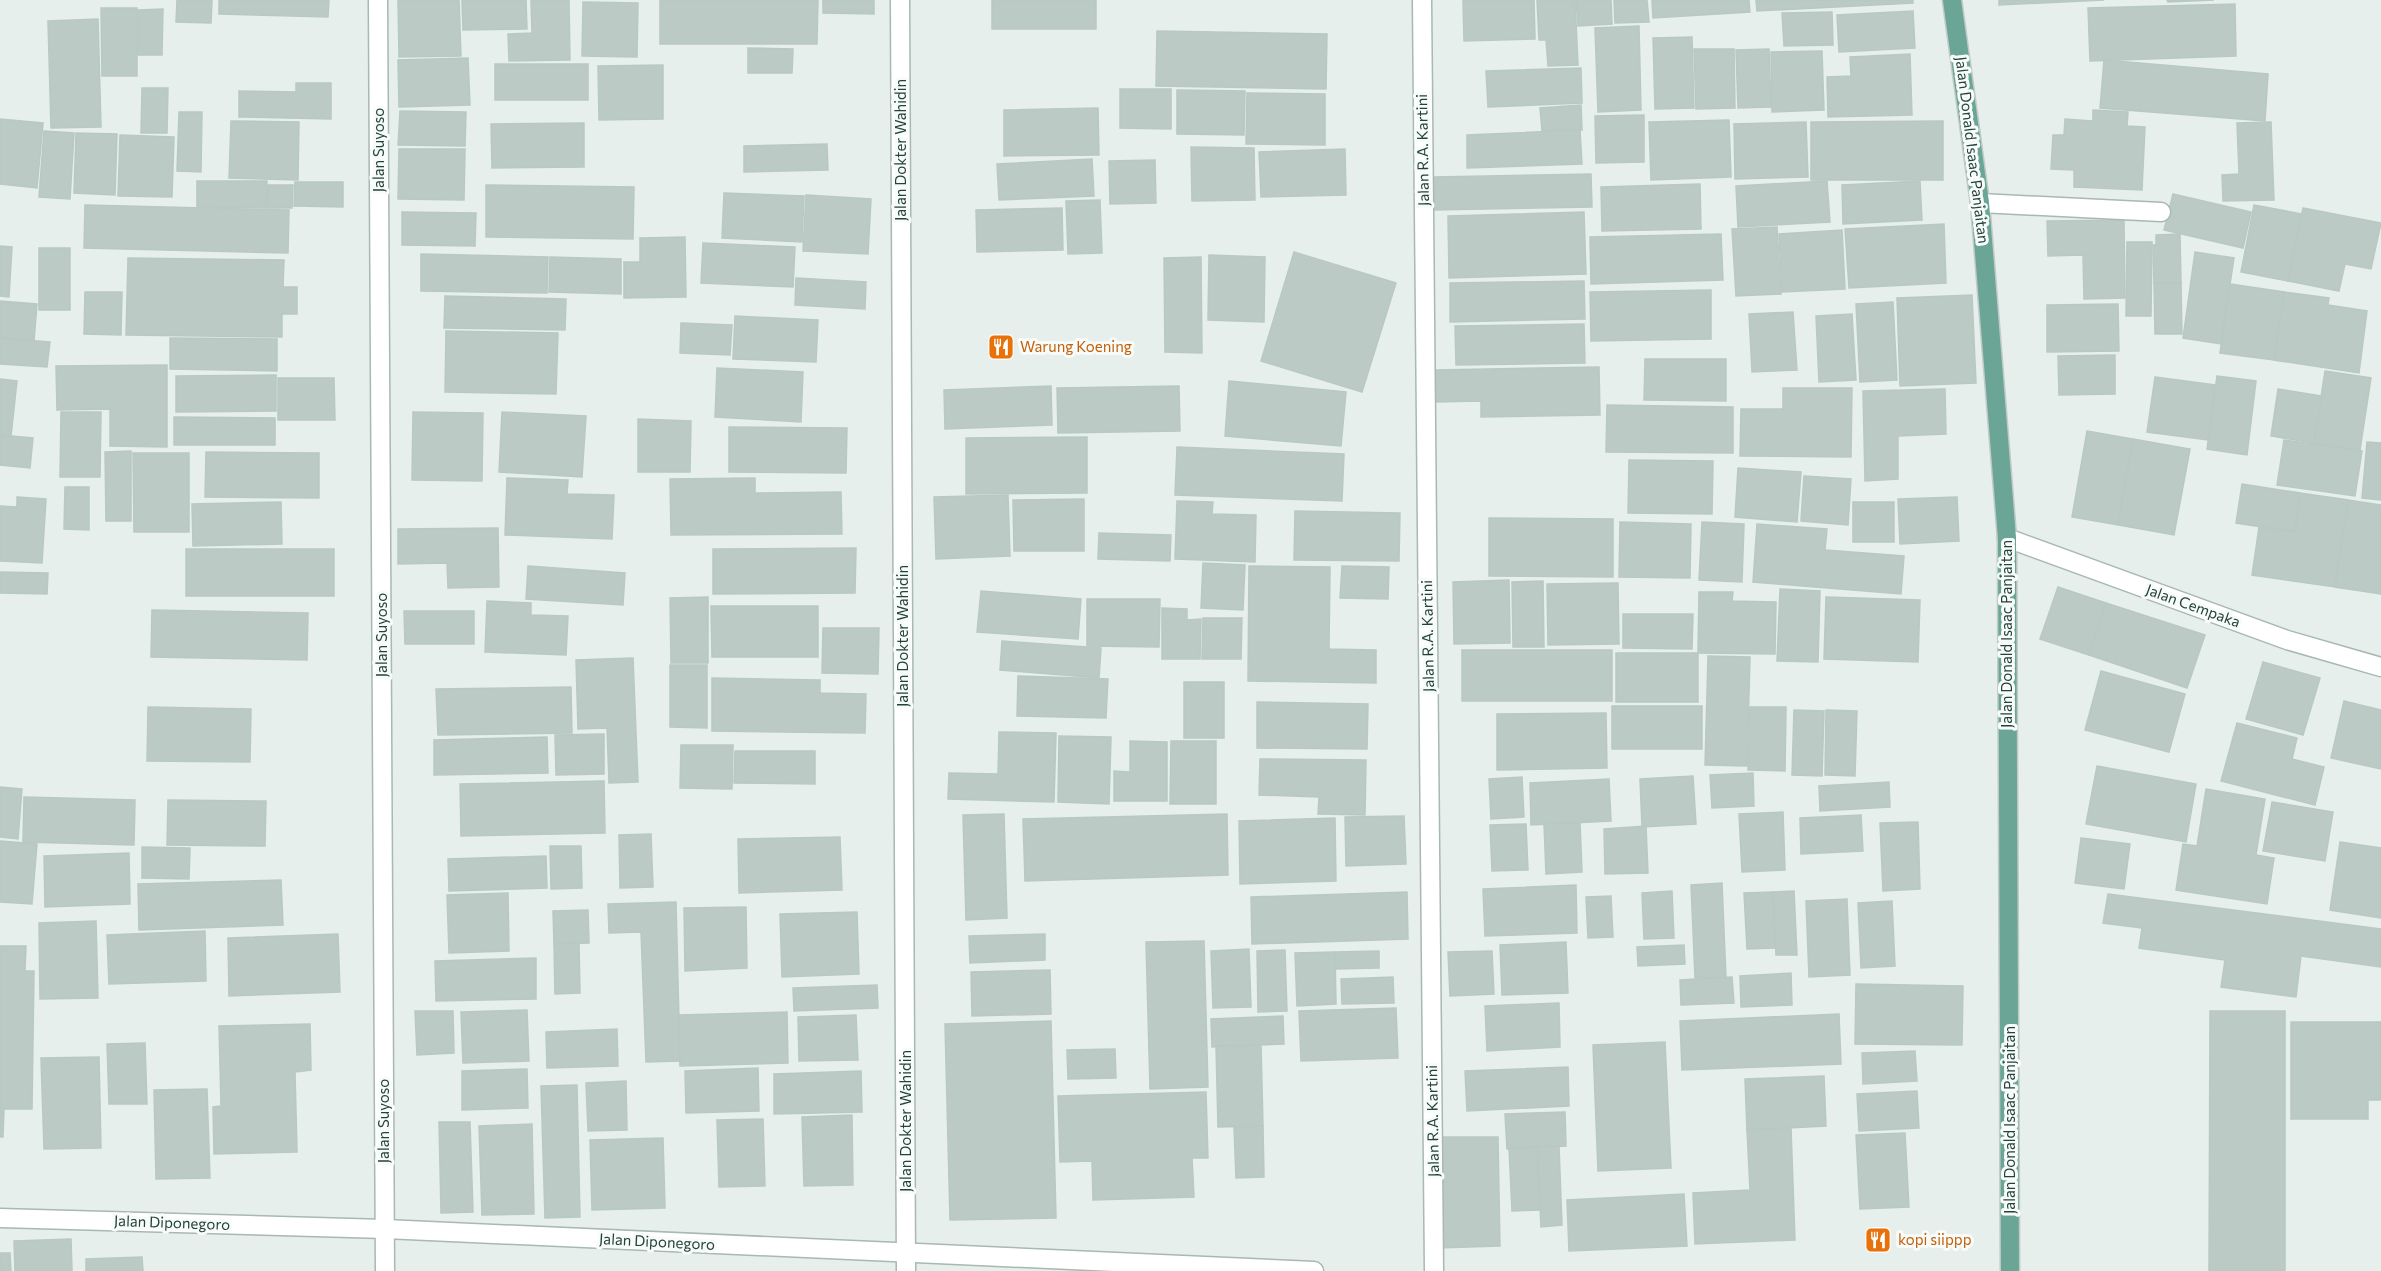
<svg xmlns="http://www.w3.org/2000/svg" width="2381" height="1271" viewBox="0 0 2381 1271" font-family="Commissioner,sans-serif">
	<rect width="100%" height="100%" fill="#e6efeb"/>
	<g fill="#bbcac4" stroke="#b8c9c2" stroke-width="1.5">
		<polygon points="177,0 212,0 211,23 176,22"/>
		<polygon points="219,0 329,0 328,17 219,14"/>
		<polygon points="398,0 459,0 461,56 399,57"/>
		<polygon points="462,0 526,0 527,29 463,30"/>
		<polygon points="531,0 569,0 570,60 509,61 508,34 532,33"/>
		<polygon points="660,0 818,0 817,44 660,44"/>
		<polygon points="823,0 874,0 874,14 823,13"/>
		<rect x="992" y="0" width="104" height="29"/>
		<polygon points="1463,0 1534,0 1535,39 1464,41"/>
		<polygon points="1537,0 1575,0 1578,65 1548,66 1546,40 1539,40"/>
		<polygon points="1576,0 1611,0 1612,24 1578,26"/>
		<polygon points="1614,0 1647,0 1649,22 1615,23"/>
		<polygon points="1652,0 1749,0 1750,12 1653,18"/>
		<polygon points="1756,0 1913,0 1913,3 1757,11"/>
		<polygon points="1999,0 2104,0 1999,5"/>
		<polygon points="2167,0 2214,0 2168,2"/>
		<polygon points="583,2 638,3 637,57 582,56"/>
		<polygon points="2235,4 2236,56 2090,61 2088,8"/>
		<polygon points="101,8 137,8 137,76 102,76"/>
		<polygon points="163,9 162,55 138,55 138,10"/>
		<polygon points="1913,11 1915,48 1839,52 1837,15"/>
		<polygon points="1832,12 1833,45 1784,46 1782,13"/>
		<polygon points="98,19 101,127 51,128 48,21"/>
		<polygon points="1639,26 1641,110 1598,112 1595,28"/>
		<polygon points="1157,31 1327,34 1326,89 1156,86"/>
		<polygon points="1692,37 1694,108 1655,109 1653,38"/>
		<polygon points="748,48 793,49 792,73 748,73"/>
		<polygon points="1694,49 1734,49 1735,108 1696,109"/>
		<polygon points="1769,49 1771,107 1738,108 1736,50"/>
		<polygon points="1822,51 1824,110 1772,112 1771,52"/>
		<polygon points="1910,54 1912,115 1828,117 1827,77 1851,76 1850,57"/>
		<polygon points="468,58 470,105 399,107 398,60"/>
		<polygon points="2104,60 2268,74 2265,121 2100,108"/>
		<rect x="495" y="64" width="93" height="36"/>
		<polygon points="663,65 663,119 599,120 598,66"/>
		<polygon points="1581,68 1582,103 1488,107 1486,71"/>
		<polygon points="296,83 331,83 331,119 239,117 239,91 296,92"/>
		<polygon points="142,88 168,88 167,133 141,133"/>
		<polygon points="1120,89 1171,89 1171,129 1120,128"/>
		<polygon points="1177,90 1245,91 1244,135 1177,134"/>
		<polygon points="1247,93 1325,94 1325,145 1246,144"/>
		<polygon points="1581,105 1582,130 1542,131 1540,108"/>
		<polygon points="1098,108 1099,155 1004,156 1004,110"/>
		<polygon points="2093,110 2128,112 2127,126 2145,127 2142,190 2074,187 2074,170 2051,169 2053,135 2064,135 2065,119 2093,121"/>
		<polygon points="400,111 466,112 465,146 398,145"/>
		<polygon points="179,112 202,112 201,172 177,171"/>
		<polygon points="1644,115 1644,162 1596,163 1595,116"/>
		<polygon points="0,119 43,123 37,188 0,184"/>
		<polygon points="1729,120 1731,177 1651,180 1649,122"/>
		<polygon points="231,121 299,122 298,180 229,178"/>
		<polygon points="1943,121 1943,180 1811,180 1811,122"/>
		<polygon points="1806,122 1808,177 1735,179 1734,124"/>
		<polygon points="2271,122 2274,200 2223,201 2222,175 2239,174 2237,123"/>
		<polygon points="584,123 584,167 492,168 491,124"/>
		<polygon points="1580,130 1582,164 1467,168 1467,135"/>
		<polygon points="44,131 74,133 70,199 39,197"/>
		<polygon points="76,133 117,134 115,195 74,193"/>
		<polygon points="120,135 174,137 172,197 118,196"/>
		<polygon points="827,144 828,170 744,172 744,146"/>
		<polygon points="1191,147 1254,148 1255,200 1192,201"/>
		<polygon points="399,149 465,149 464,200 398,199"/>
		<polygon points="1345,149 1346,195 1261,197 1259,152"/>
		<polygon points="1092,159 1094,196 999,200 997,164"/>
		<polygon points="1155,160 1156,203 1110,204 1109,161"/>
		<polygon points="1591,174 1592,207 1434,210 1433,177"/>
		<polygon points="197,181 267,181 266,208 197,207"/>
		<polygon points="1827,181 1830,222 1738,227 1736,186"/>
		<polygon points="1920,181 1922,220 1843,224 1842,185"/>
		<polygon points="295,182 343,182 343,207 294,206"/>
		<polygon points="1700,184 1701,229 1602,231 1601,187"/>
		<polygon points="268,185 293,185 292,208 267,208"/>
		<polygon points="486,185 634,187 633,239 486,237"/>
		<polygon points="724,193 804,196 802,242 722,238"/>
		<polygon points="2173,194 2251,212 2243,248 2164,230"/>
		<polygon points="806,195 871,199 868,254 803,251"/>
		<polygon points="1100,200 1102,253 1068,254 1066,201"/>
		<polygon points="85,205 289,210 288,253 84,248"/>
		<polygon points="2254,205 2302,214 2288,281 2241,272"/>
		<polygon points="1062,208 1063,250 977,252 976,210"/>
		<polygon points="2303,208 2381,223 2371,269 2345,264 2339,291 2288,281"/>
		<polygon points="402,212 476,213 475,246 402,245"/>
		<polygon points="1584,212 1586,274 1449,278 1448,216"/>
		<polygon points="2124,220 2125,298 2084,299 2083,255 2048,256 2047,221"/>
		<polygon points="1944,224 1946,283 1849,288 1845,229"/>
		<polygon points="1777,227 1781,294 1736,296 1732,229"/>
		<polygon points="1842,230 1845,289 1782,292 1779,234"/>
		<polygon points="1721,234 1723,280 1591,284 1590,237"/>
		<polygon points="2180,234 2181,283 2154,283 2153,245 2156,245 2156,235"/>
		<polygon points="685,237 686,297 624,298 624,262 640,262 640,238"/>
		<polygon points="2127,242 2152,242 2151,316 2126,316"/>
		<polygon points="703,243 795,247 793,287 701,283"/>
		<polygon points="0,246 12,247 9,297 0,296"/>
		<rect x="39" y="248" width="31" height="62"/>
		<polygon points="1294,252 1396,283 1362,392 1261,361"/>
		<polygon points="2195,252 2234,258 2221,344 2183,338"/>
		<polygon points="421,254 548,257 547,293 421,291"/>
		<polygon points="1209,255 1265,257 1264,322 1208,320"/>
		<polygon points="550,257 621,259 621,294 549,292"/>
		<polygon points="1201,257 1202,353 1165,352 1164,258"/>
		<polygon points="128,258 284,260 283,287 297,287 297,314 282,314 282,337 126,335"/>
		<polygon points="796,278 866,282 865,309 795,305"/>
		<polygon points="1584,281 1585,319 1450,322 1450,283"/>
		<polygon points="2154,283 2181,283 2182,334 2155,334"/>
		<polygon points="2230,284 2284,292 2274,360 2220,353"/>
		<polygon points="1711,290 1711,339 1591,341 1590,292"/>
		<polygon points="85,292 122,292 121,335 84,334"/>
		<polygon points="2284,292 2329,298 2328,305 2367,311 2359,373 2274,360"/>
		<polygon points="1972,295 1976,383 1900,386 1897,298"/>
		<polygon points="445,296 566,299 565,330 444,328"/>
		<polygon points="0,301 37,304 34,341 0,338"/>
		<polygon points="1893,302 1897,380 1860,382 1856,304"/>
		<polygon points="2118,304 2119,351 2047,352 2047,305"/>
		<polygon points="1793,312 1797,370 1752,372 1749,314"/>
		<polygon points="1852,314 1856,380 1819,382 1816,316"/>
		<polygon points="735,316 818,320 816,362 733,359"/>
		<polygon points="681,323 732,325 730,355 680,353"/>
		<polygon points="1584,324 1585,363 1456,365 1455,326"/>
		<polygon points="446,331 558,333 556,394 445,392"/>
		<polygon points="0,338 50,342 47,367 0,364"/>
		<polygon points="170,338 277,339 277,371 170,369"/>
		<polygon points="2115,355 2115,394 2059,395 2058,356"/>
		<polygon points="1645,359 1726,359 1726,401 1644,400"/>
		<polygon points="167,365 167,447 110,446 110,409 57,410 56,366"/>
		<polygon points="1599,367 1600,415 1481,417 1481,401 1436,402 1435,370"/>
		<polygon points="717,368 803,372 801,422 715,417"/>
		<polygon points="2325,371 2371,378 2360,450 2314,443"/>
		<polygon points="276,375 276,411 176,412 176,376"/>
		<polygon points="2217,376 2256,381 2247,455 2207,449"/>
		<polygon points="2155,377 2215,385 2208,440 2147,432"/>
		<polygon points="278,378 334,378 335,420 278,420"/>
		<polygon points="0,379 17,381 11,436 0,435"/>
		<polygon points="1229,381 1346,392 1341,446 1225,436"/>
		<polygon points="1051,386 1052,425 945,429 944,390"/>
		<polygon points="1179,386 1180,431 1058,433 1057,388"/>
		<polygon points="1783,388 1852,388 1851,457 1740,456 1741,409 1783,409"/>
		<polygon points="1945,389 1946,434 1898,436 1898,479 1865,481 1863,391"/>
		<polygon points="2278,389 2322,396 2314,443 2271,436"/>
		<polygon points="1607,405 1733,407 1733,453 1606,452"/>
		<polygon points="61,412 101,412 100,477 60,477"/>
		<polygon points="413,412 483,413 482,481 412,480"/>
		<polygon points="502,412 586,416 582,477 499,472"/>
		<polygon points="174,417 275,418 275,445 174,445"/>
		<polygon points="638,419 691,421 690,472 638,472"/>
		<polygon points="729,427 847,428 846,473 729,472"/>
		<polygon points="2087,431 2133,439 2118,525 2072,517"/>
		<polygon points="0,435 33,438 30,468 0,465"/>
		<polygon points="1087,437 1087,493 966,494 966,438"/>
		<polygon points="2133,439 2190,449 2174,535 2118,525"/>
		<polygon points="2284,440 2362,451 2355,496 2277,485"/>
		<polygon points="2367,442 2381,443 2381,500 2362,498"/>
		<polygon points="1177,447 1344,454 1342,501 1175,495"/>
		<polygon points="131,451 131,521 106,521 105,452"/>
		<polygon points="206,452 319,453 319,498 205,497"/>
		<polygon points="133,453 189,453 189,532 134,532"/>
		<polygon points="1629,460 1713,461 1712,514 1628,513"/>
		<polygon points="1738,468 1801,472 1797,522 1735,517"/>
		<polygon points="1804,476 1851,479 1848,525 1801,521"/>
		<polygon points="507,478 568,480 567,494 614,495 612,539 505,535"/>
		<polygon points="755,478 755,493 841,492 842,534 671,535 670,479"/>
		<polygon points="2242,484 2300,493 2295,532 2236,523"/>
		<polygon points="65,487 89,487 89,530 64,529"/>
		<polygon points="2300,493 2348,500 2335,587 2252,575 2259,527 2295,532"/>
		<polygon points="1008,495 1010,556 936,559 934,497"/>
		<polygon points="17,497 46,499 42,563 0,561 0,506 17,507"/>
		<polygon points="1957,497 1959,541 1900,544 1898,499"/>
		<polygon points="1084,499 1084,551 1014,551 1013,500"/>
		<polygon points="2348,500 2381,505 2381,594 2335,587"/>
		<polygon points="1177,501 1213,502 1212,514 1256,515 1255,562 1175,559"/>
		<polygon points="281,502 282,544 193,546 192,504"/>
		<rect x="1853" y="502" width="41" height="40"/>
		<polygon points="1295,511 1400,513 1399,561 1294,560"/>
		<polygon points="1489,518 1613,519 1613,577 1489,576"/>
		<polygon points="1620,522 1691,524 1690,578 1619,577"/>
		<polygon points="1702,522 1744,524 1742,582 1699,580"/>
		<polygon points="1757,524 1827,529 1825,550 1904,556 1901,594 1753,582"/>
		<polygon points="498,528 499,587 448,588 447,563 398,564 398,529"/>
		<polygon points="1099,533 1171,535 1170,561 1098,559"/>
		<polygon points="856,548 855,593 713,594 713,549"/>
		<rect x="186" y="549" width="148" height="47"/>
		<polygon points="1203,563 1245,565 1243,610 1201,608"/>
		<polygon points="528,566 625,573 623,605 526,599"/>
		<polygon points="1249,566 1330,567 1329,649 1376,650 1376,683 1248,681"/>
		<polygon points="1342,566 1389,567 1388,599 1340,598"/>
		<polygon points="0,572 48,573 47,594 0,593"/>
		<polygon points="1509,580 1510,643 1454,644 1453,582"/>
		<polygon points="1543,581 1544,647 1513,647 1512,582"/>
		<polygon points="1618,583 1619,644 1548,645 1547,584"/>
		<polygon points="2058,587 2106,603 2089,655 2040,639"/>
		<polygon points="1780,589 1820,591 1818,662 1777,661"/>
		<polygon points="981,591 1081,599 1078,639 977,632"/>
		<polygon points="1699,592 1733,592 1732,601 1776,602 1775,654 1698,653"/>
		<polygon points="708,597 708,663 671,663 670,598"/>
		<polygon points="1826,597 1920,600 1918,662 1824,659"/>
		<polygon points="1087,599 1160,599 1159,647 1087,646"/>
		<polygon points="487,601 531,603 531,615 568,616 566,655 485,652"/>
		<polygon points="2106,603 2205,635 2187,688 2089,655"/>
		<polygon points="711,606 818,606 818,657 712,657"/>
		<polygon points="1162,608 1187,609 1187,620 1201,619 1200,659 1162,659"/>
		<polygon points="152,610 308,613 307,660 151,657"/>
		<polygon points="404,611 474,611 474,644 405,644"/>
		<polygon points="1623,614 1693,614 1692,649 1623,648"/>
		<polygon points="1203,618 1242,618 1241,659 1202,659"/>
		<polygon points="823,628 879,628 878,674 822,673"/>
		<polygon points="1002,641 1101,648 1099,678 1000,670"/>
		<rect x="1462" y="650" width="150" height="51"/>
		<rect x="1616" y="653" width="82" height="49"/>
		<polygon points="1708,656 1750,657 1747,766 1705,765"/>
		<polygon points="633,658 638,782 609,783 607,728 578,729 576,660"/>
		<polygon points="2263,662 2320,678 2303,735 2246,719"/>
		<polygon points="670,665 707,665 707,728 670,727"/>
		<polygon points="2101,671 2185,694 2169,752 2085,730"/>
		<polygon points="1018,676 1108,679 1106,718 1017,716"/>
		<polygon points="712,678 820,680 820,693 866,694 865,733 712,731"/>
		<rect x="1184" y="682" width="40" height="56"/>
		<polygon points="571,687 572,733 438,735 436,689"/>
		<polygon points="2344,701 2381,710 2381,769 2331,758"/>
		<polygon points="1257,702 1368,704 1367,749 1257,748"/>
		<rect x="1612" y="706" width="90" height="43"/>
		<polygon points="148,707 251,709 250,762 147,761"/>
		<polygon points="1750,707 1786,707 1785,771 1748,770"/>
		<polygon points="1794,710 1824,711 1822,776 1792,775"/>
		<polygon points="1826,710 1857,711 1855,776 1825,775"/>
		<polygon points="1606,713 1607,768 1497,770 1497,714"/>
		<polygon points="2237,723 2297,738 2292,759 2324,767 2315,805 2221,781"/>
		<polygon points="999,732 1056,733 1054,802 948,799 949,773 998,774"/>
		<polygon points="604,734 604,774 556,775 555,735"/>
		<polygon points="1059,736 1111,737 1109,804 1058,802"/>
		<polygon points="547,737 548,773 434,775 434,740"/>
		<polygon points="1130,741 1167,742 1167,801 1114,801 1114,771 1130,772"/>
		<polygon points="1171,741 1216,741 1216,804 1170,804"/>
		<polygon points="681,745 733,745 732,789 680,788"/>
		<polygon points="735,751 815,751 815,784 734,783"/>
		<polygon points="1260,759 1366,760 1365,815 1318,814 1319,797 1259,795"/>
		<polygon points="2097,766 2196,784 2186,842 2086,824"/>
		<polygon points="1753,773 1754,806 1712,808 1710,775"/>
		<polygon points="1693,776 1696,824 1642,827 1640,779"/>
		<polygon points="1522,777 1524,817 1491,819 1489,779"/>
		<polygon points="1609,779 1611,821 1531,825 1530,783"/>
		<polygon points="604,781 605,833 461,836 460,784"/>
		<polygon points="1889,782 1890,807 1820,811 1819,786"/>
		<polygon points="0,787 22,789 18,839 0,837"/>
		<polygon points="2206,789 2265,799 2256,855 2274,858 2267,904 2176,890 2183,844 2197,846"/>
		<polygon points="24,797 135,800 134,845 23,842"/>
		<polygon points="168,800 266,801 265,846 167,845"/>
		<polygon points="2272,802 2333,812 2325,861 2263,851"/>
		<polygon points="1783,812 1785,870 1742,872 1739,814"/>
		<polygon points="1004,814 1007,918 966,920 963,815"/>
		<polygon points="1227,814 1228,875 1025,881 1023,819"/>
		<polygon points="1861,815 1863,851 1801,854 1800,818"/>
		<polygon points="1404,816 1406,864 1346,866 1345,817"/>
		<polygon points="1335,818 1336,881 1240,884 1239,821"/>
		<polygon points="1918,822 1920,889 1883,891 1880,823"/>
		<polygon points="1580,823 1582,872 1546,874 1544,824"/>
		<polygon points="1526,824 1528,870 1492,871 1490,825"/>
		<polygon points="1646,826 1648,873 1605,874 1604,829"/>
		<polygon points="651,834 653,887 620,888 619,835"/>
		<polygon points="840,837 842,890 739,893 738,839"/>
		<polygon points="2081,838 2130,844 2124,889 2075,883"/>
		<polygon points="0,841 37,844 32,904 0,902"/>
		<polygon points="2340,842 2381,848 2381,918 2330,910"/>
		<polygon points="550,846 581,846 582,888 551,889"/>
		<polygon points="142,847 190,848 189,879 142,878"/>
		<polygon points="129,853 130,904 45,907 44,856"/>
		<polygon points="546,856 547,888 449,891 448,859"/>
		<polygon points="281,880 283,925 139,930 138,884"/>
		<polygon points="1722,883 1726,978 1695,978 1691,885"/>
		<polygon points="1576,885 1577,933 1485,936 1483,889"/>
		<polygon points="1672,891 1674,938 1644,939 1642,893"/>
		<polygon points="1794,891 1797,955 1776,955 1773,892"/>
		<polygon points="1407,892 1408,939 1252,944 1251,897"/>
		<polygon points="1773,892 1775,948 1747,949 1744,893"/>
		<polygon points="508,893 509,951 449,953 447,895"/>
		<polygon points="2108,894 2381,929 2381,967 2301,956 2296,997 2221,987 2225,960 2139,948 2142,928 2103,923"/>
		<polygon points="1611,896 1613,937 1588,938 1586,897"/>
		<polygon points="1847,899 1850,975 1809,977 1806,901"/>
		<polygon points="1892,901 1895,966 1861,968 1858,903"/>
		<polygon points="676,902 680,1061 646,1062 641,932 609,933 608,904"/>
		<polygon points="746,907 747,968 685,971 684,908"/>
		<polygon points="588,910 589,943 554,944 553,911"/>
		<polygon points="857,912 859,974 782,977 780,914"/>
		<polygon points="96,921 98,998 40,999 39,923"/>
		<polygon points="205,931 206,981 109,984 107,935"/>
		<polygon points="338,934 340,992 229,996 228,938"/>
		<polygon points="1045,934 1045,960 970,963 969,936"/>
		<polygon points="1204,941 1208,1087 1150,1089 1146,942"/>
		<polygon points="1566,942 1568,993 1502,995 1500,945"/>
		<polygon points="579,943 580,993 555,994 554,944"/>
		<polygon points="1684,945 1685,964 1638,966 1637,947"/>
		<polygon points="0,946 26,946 25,971 34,971 32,1109 4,1109 3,1137 0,1137"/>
		<polygon points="1249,949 1251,1007 1213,1008 1211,951"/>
		<polygon points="1285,950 1287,1011 1258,1012 1257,951"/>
		<polygon points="1379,951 1379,968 1335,969 1335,952"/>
		<polygon points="1492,951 1494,994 1450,996 1448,952"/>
		<polygon points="1335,952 1336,1004 1297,1006 1295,953"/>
		<polygon points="536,958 536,999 436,1001 435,961"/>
		<polygon points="1050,970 1051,1014 972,1016 971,972"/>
		<polygon points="1791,973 1792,1005 1741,1007 1740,976"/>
		<polygon points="1393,977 1394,1003 1342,1004 1341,979"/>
		<polygon points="1732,977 1734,1003 1681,1005 1680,980"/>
		<polygon points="1856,984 1963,986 1962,1045 1855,1044"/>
		<polygon points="877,985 878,1008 794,1011 793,988"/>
		<polygon points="1559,1003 1560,1047 1487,1051 1485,1006"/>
		<polygon points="1396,1008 1398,1058 1301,1061 1299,1011"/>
		<polygon points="527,1010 529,1061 463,1063 461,1012"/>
		<polygon points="415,1011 453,1011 454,1053 417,1055"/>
		<polygon points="2210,1011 2285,1011 2285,1271 2209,1271"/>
		<polygon points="787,1012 788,1063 680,1066 679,1015"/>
		<polygon points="1839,1014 1841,1064 1682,1070 1680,1021"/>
		<polygon points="856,1015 858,1060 799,1061 798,1017"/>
		<polygon points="1283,1016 1284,1044 1212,1047 1211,1019"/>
		<polygon points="1051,1021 1056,1218 950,1220 945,1024"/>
		<polygon points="2291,1022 2381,1022 2381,1100 2368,1100 2368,1119 2291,1119"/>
		<polygon points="310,1024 311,1070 295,1072 297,1152 214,1154 213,1107 221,1106 219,1026"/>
		<polygon points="617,1029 618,1066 547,1068 546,1032"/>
		<polygon points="1665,1042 1671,1168 1598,1171 1593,1045"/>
		<polygon points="145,1043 147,1104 109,1104 107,1044"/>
		<polygon points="1261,1045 1263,1126 1218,1127 1216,1046"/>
		<polygon points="1115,1049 1116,1078 1068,1079 1067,1050"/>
		<polygon points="1915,1051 1917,1081 1863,1084 1862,1053"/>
		<polygon points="99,1057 101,1148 44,1149 41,1058"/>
		<polygon points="1568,1067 1569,1106 1467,1111 1465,1071"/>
		<polygon points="758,1068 759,1111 686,1113 685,1071"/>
		<polygon points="527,1069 528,1108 462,1110 462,1071"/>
		<polygon points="861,1071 862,1112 774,1114 774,1074"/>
		<polygon points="1824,1076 1826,1126 1747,1130 1745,1079"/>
		<polygon points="626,1081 627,1130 588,1131 586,1083"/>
		<polygon points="577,1085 580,1217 545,1218 541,1086"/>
		<polygon points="207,1089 210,1178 156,1179 154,1090"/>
		<polygon points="1917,1091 1919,1128 1859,1131 1857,1094"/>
		<polygon points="1206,1092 1208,1158 1192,1158 1194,1197 1093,1200 1092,1161 1060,1162 1058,1096"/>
		<polygon points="1565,1112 1566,1146 1507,1149 1505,1114"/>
		<polygon points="852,1115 853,1185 804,1186 802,1117"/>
		<polygon points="763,1119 765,1186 719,1187 717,1120"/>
		<polygon points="439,1122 470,1122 473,1212 441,1213"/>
		<polygon points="532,1124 534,1214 482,1215 479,1126"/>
		<polygon points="1263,1126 1264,1177 1236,1178 1234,1127"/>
		<polygon points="1791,1128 1795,1240 1695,1244 1693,1193 1750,1190 1747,1130"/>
		<polygon points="1905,1133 1909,1207 1860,1209 1856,1135"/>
		<polygon points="1435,1137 1498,1137 1500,1246 1437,1248"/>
		<polygon points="663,1138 665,1208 592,1210 590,1140"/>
		<polygon points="1559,1146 1562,1225 1541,1227 1537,1147"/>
		<polygon points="1537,1147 1540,1210 1512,1211 1509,1148"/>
		<polygon points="1684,1194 1687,1246 1569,1251 1567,1200"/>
		<polygon points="71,1239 72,1271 15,1271 14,1241"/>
		<polygon points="0,1253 10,1253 11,1271 0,1271"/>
		<polygon points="142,1257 143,1271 86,1271 86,1259"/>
	</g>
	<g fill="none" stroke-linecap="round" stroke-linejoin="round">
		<defs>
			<g id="minor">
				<polyline points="378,0 385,1271"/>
				<polyline points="900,0 906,1271"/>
				<polyline points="1422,0 1434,1271"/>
				<polyline points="1980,203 2161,212"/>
				<polyline points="2007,538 2287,640 2381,667"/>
				<polyline points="0,1218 385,1229 1314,1271"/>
			</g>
			<polyline id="major" points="1952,0 1980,203 2007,538 2010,1271"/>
		</defs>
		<use href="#minor" stroke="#a8b8b2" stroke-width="21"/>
		<use href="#major" stroke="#c2cac8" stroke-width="21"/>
		<use href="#minor" stroke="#fff" stroke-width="18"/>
		<use href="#major" stroke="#6aa596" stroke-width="18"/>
	</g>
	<defs>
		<symbol id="restaurant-square" viewBox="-11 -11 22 22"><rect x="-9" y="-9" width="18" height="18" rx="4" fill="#e8710a" stroke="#f7fbf9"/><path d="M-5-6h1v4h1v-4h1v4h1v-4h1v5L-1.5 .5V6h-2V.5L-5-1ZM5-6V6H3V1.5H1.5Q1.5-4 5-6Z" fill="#fff"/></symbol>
	</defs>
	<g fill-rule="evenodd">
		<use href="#restaurant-square" x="986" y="332" width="30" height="30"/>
		<use href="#restaurant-square" x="1863" y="1225" width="30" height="30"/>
	</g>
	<g text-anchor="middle" stroke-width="6" stroke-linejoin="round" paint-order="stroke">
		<g font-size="15" fill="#24423a" stroke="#f7fbf9">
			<text transform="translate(379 150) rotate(-90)" y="5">Jalan Suyoso</text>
			<text transform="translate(901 150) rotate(-90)" y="5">Jalan Dokter Wahidin</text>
			<text transform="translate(1423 150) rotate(-91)" y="5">Jalan R.A. Kartini</text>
			<text transform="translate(1972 150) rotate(83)" y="5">Jalan Donald Isaac Panjaitan</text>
			<text transform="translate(2193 606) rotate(20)" y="5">Jalan Cempaka</text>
			<text transform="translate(2007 634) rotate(-90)" y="5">Jalan Donald Isaac Panjaitan</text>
			<text transform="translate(382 635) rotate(-90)" y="5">Jalan Suyoso</text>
			<text transform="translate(903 636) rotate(-90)" y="5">Jalan Dokter Wahidin</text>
			<text transform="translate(1428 636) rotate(-91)" y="5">Jalan R.A. Kartini</text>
			<text transform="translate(2010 1120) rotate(-90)" y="5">Jalan Donald Isaac Panjaitan</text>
			<text transform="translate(384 1121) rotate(-90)" y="5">Jalan Suyoso</text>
			<text transform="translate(906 1121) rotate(-90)" y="5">Jalan Dokter Wahidin</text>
			<text transform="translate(1433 1121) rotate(-91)" y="5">Jalan R.A. Kartini</text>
			<text transform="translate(172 1223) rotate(2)" y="5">Jalan Diponegoro</text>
			<text transform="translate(657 1242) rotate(3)" y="5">Jalan Diponegoro</text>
		</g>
		<g font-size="15" fill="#c56008" stroke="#f7fbf9" text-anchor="start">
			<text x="1020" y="352">Warung Koening</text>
			<text x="1898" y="1245">kopi siippp</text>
		</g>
	</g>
</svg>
